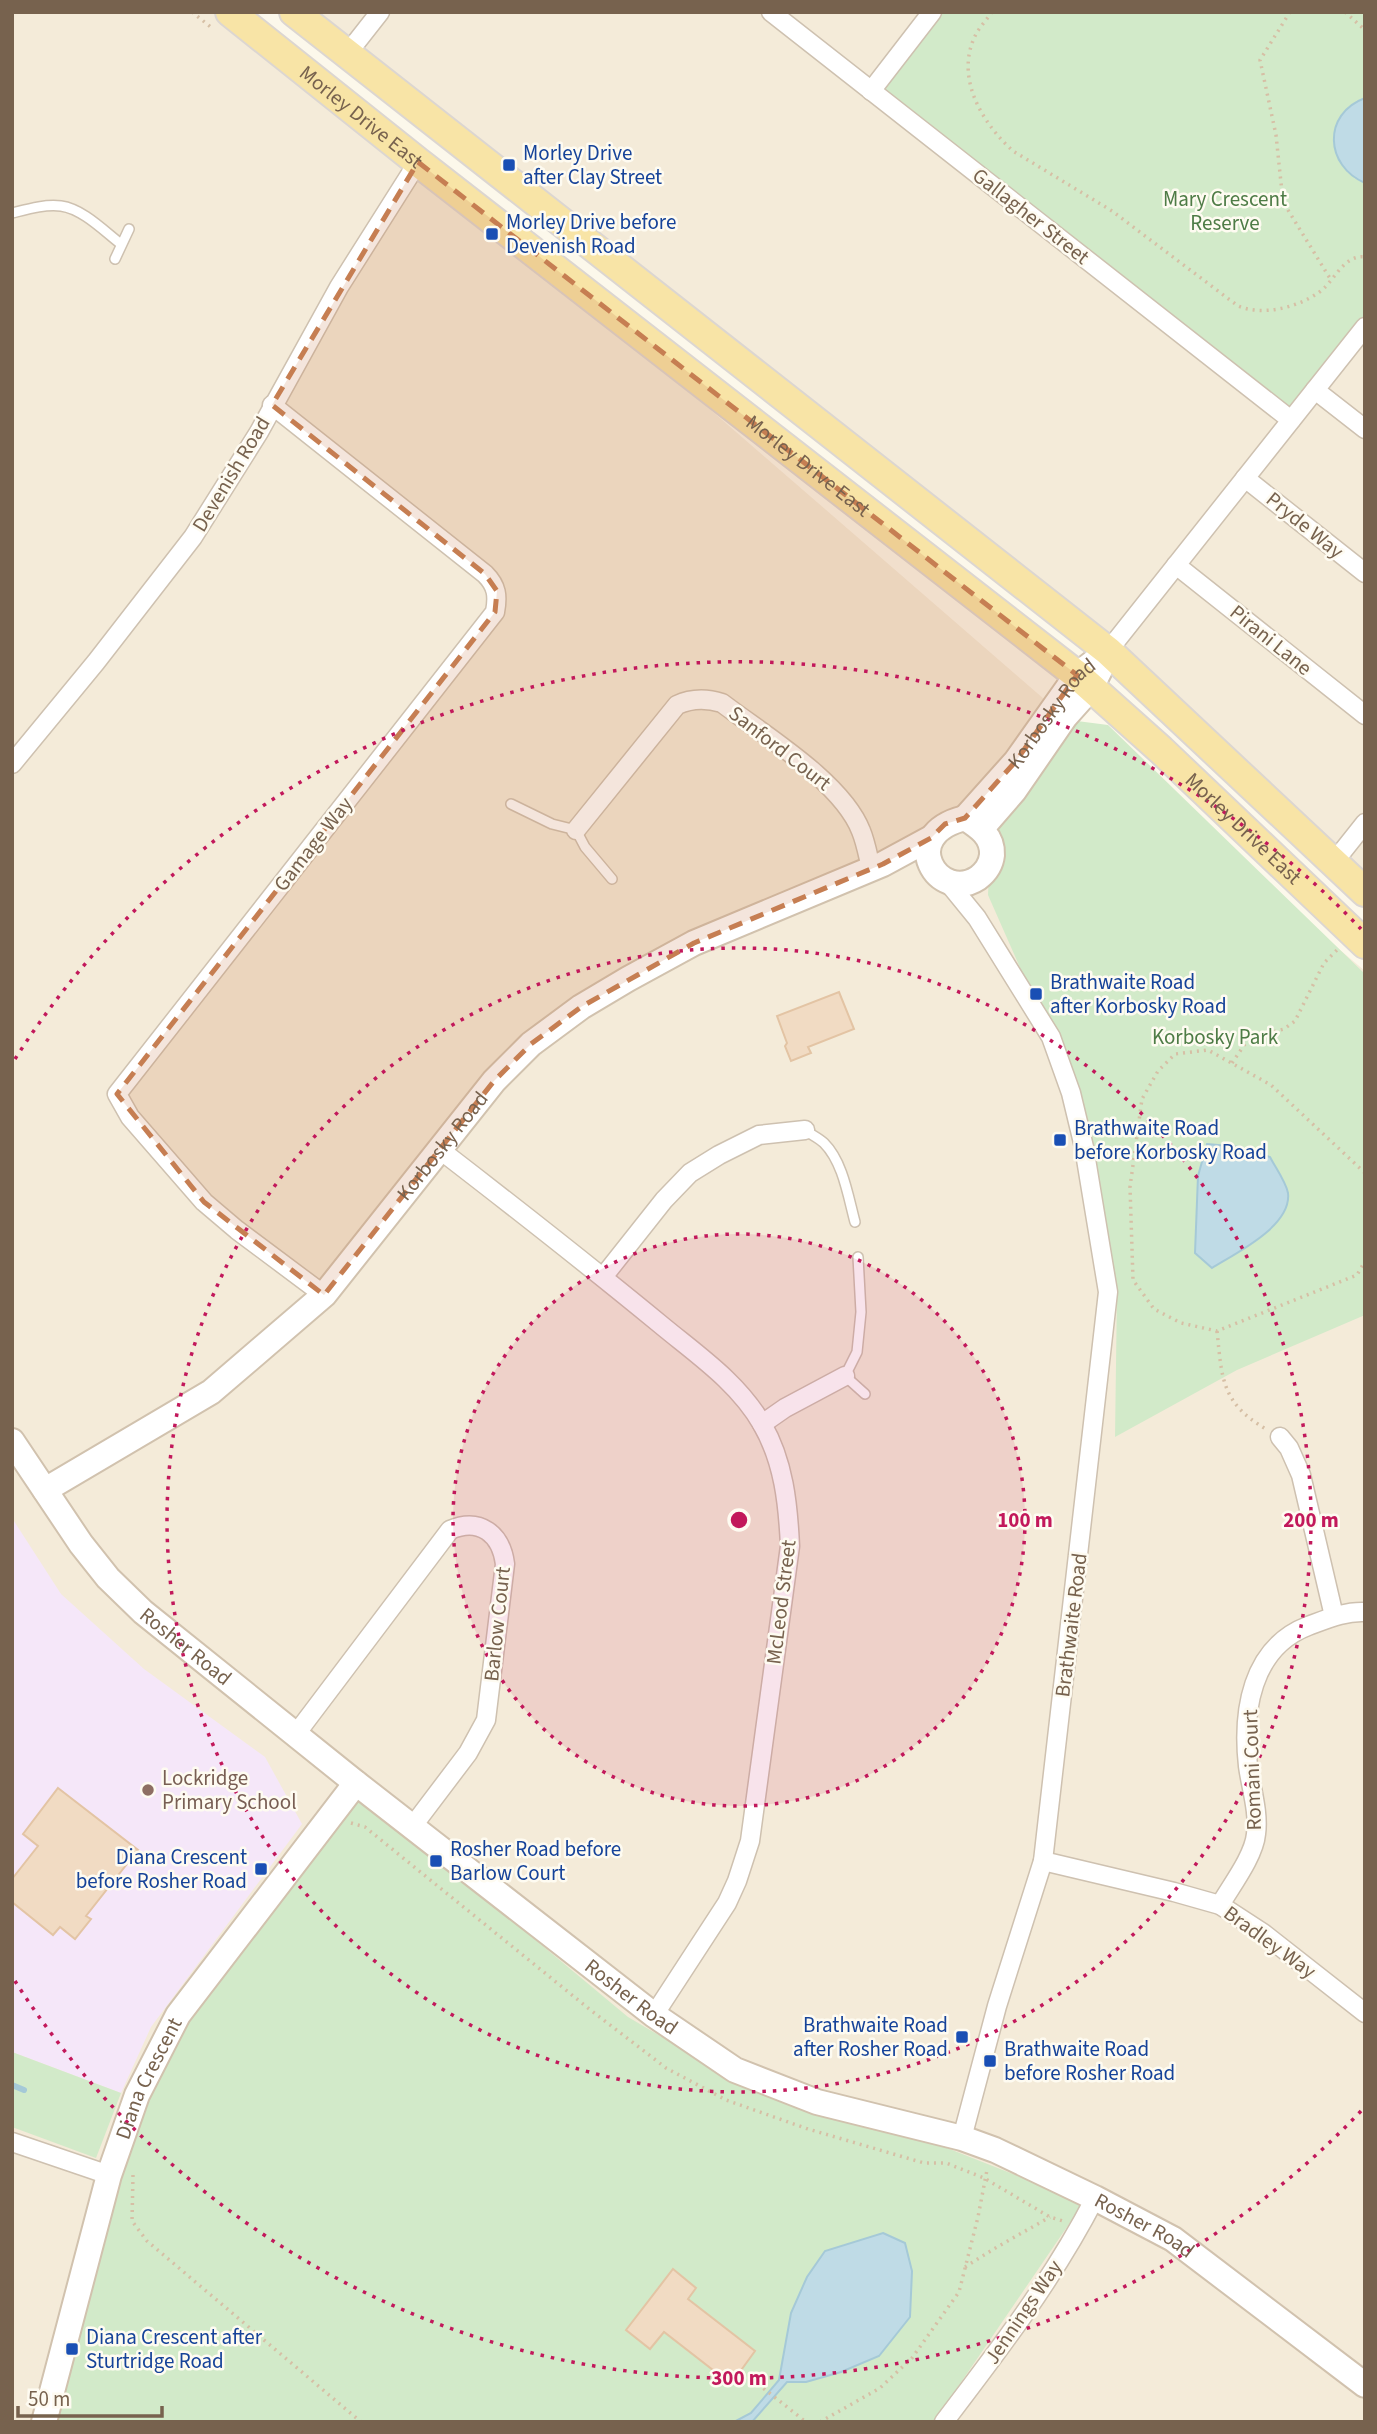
<svg xmlns="http://www.w3.org/2000/svg" width="1377" height="2434" viewBox="0 0 1377 2434" font-family="'Source Sans 3',sans-serif">
	<rect width="100%" height="100%" fill="#fcf8eb"/>
	<g fill="#f4ebd9">
		<polygon points="12,12 252,12 1112,758 1365,971 1365,2422 12,2422"/>
		<polygon points="294,12 1365,12 1365,892 1191,728"/>
	</g>
	<polygon fill="#f5e7f9" points="12,1518 61,1594 144,1669 265,1757 302,1824 151,2027 121,2093 12,2052"/>
	<g fill="#d2eac9">
		<polygon points="932,12 1365,12 1365,98 1356,101 1354,178 1365,183 1365,327 1291,420 871,91"/>
		<polygon points="1077,721 1108,725 1365,974 1365,1315 1237,1370 1115,1437 1117,1292 1082,1108 988,895 991,822"/>
		<polygon points="352,1787 628,2017 730,2077 947,2148 1084,2202 934,2422 39,2422 137,2095"/>
		<polygon points="12,2052 121,2093 96,2158 12,2127"/>
	</g>
	<g fill="#bfdbe6" stroke="#a5c9d7" stroke-width="2">
		<path d="M1365,98V183C1325,166 1322,114 1365,98Z"/>
		<path d="M1207,1144L1240,1147L1270,1157C1275,1167 1286,1182 1288,1193C1292,1226 1236,1253 1212,1268L1195,1253L1198,1176Z"/>
		<polygon points="883,2233 905,2243 912,2271 910,2317 879,2356 841,2372 806,2382 787,2382 752,2422 734,2422 751,2413 779,2380 791,2313 807,2277 825,2251"/>
	</g>
	<g fill="none" stroke-linecap="round" stroke-linejoin="round">
		<polyline stroke="#a5c9d7" stroke-width="6" points="12,2085 24,2090"/>
	</g>
	<g fill="#f1dbc3" stroke="#e3c4a4" stroke-width="2">
		<polygon points="839,992 854,1029 808,1047 811,1053 791,1061 785,1046 787,1043 777,1016"/>
		<polygon points="58,1788 138,1850 86,1916 91,1919 75,1939 60,1927 53,1935 12,1902 12,1879 38,1846 23,1834"/>
		<polygon points="673,2269 696,2288 688,2299 755,2351 731,2384 664,2332 650,2349 626,2330"/>
	</g>
	<g fill="none" stroke-linecap="round" stroke-linejoin="round">
		<defs>
			<g id="lane">
				<path d="M12,213C28,209 45,204 61,206C83,209 104,231 121,244"/>
				<polyline points="115,259 129,229"/>
				<polyline points="511,804 552,824 576,830 585,847 612,879"/>
				<path d="M805,1130C810,1134 819,1138 824,1143C843,1162 848,1196 855,1222"/>
				<polyline points="858,1257 861,1312 857,1352 845,1376 865,1394"/>
			</g>
			<g id="street">
				<polyline points="771,12 1291,420"/>
				<polyline points="347,54 380,12"/>
				<polyline points="871,91 932,12"/>
				<polyline points="1315,390 1365,429"/>
				<path d="M272,405L485,574C497,586 498,596 495,612L117,1094L130,1117L204,1202L237,1230L324,1295"/>
				<polyline points="1245,478 1365,573"/>
				<polyline points="1176,565 1365,715"/>
				<polyline points="1108,651 1365,327"/>
				<polyline points="12,764 96,662 193,537 259,432 339,287 418,162"/>
				<path d="M576,830L677,705C692,698 706,698 722,703C764,735 842,782 861,831C866,843 868,856 871,868"/>
				<polyline points="1334,862 1365,823"/>
				<polyline points="946,880 977,918 1051,1037 1071,1093 1084,1147 1108,1292 1043,1861 997,2006 962,2138"/>
				<path d="M439,1149C513,1206 587,1264 660,1324C696,1354 738,1382 762,1424C784,1462 788,1504 790,1546L750,1841L737,1881L727,1903L654,2015"/>
				<polyline points="603,1277 664,1200 690,1173 719,1155 759,1135 805,1130"/>
				<polyline points="762,1424 785,1408 845,1376"/>
				<polyline points="1280,1437 1289,1448 1301,1475 1334,1616"/>
				<path d="M296,1734L450,1530C480,1517 501,1534 505,1564L486,1720L468,1753L412,1827"/>
				<polyline points="1043,1861 1174,1892 1220,1905 1263,1933 1365,2013"/>
				<path d="M1220,1905C1231,1886 1254,1856 1256,1834C1259,1812 1251,1788 1248,1766C1242,1712 1251,1648 1308,1626C1327,1619 1345,1611 1365,1612"/>
				<polyline points="12,2142 109,2175"/>
				<path d="M944,2422C999,2350 1054,2278 1095,2198"/>
			</g>
			<g id="secondary">
				<path id="s1" d="M965,818L1016,761L1077,675L1108,651"/>
				<path d="M965,818C979,827 993,836 992,855C991,864 986,872 978,878C939,904 895,835 965,818Z"/>
				<polyline points="982,828 1014,791 1065,717 1091,688 1100,670"/>
				<path id="s2" d="M12,1441L81,1544L108,1578L143,1612L356,1783L654,2015L735,2070L817,2102L962,2138L995,2150L1095,2198L1173,2239L1365,2385"/>
				<path id="s3" d="M45,1490L211,1392L324,1295L494,1081L531,1044L581,1007L628,979L694,943L883,864L931,838"/>
				<path id="s4" d="M44,2422L109,2175L137,2095L178,2015L356,1783"/>
			</g>
			<g id="primary">
				<path id="s5" d="M230,12L418,162L1077,675L1161,750L1365,944"/>
				<polyline points="294,12 1108,651 1365,892"/>
			</g>
		</defs>
		<use href="#lane" stroke="#cec1b0" stroke-width="12"/>
		<use href="#street" stroke="#cec1b0" stroke-width="21"/>
		<use href="#secondary" stroke="#d1c2ae" stroke-width="28"/>
		<use href="#primary" stroke="#dcd6d1" stroke-width="32"/>
		<g stroke="#d6bfa5" stroke-width="3.5" stroke-dasharray="2 5" stroke-linecap="butt">
			<polyline points="192,12 212,28"/>
			<path d="M992,12C987,19 980,27 976,34C954,77 982,123 1013,151L1112,211L1238,306C1262,316 1296,308 1318,293C1334,283 1343,254 1365,257"/>
			<polyline points="1290,12 1260,60 1276,135 1283,202 1331,280"/>
			<polyline points="1345,12 1365,30"/>
			<polyline points="1232,1063 1249,1038 1284,1029 1295,1021 1324,963 1339,948"/>
			<polyline points="1365,1173 1271,1085 1208,1050 1175,1054 1158,1071 1142,1099 1130,1187 1133,1280 1154,1309 1181,1323 1217,1331 1357,1275 1365,1261"/>
			<path d="M1217,1331C1222,1378 1221,1403 1266,1429"/>
			<polyline points="351,1823 365,1827 588,2008 666,2068 726,2100 808,2129 924,2163 946,2163 984,2178 1050,2217 1063,2221"/>
			<polyline points="133,2175 132,2221 147,2241 361,2422"/>
			<polyline points="965,2267 997,2247 1050,2217"/>
			<polyline points="758,2384 806,2422"/>
			<polyline points="820,2422 880,2388 912,2358 959,2292 978,2217 987,2170"/>
		</g>
		<use href="#lane" stroke="#fff" stroke-width="9"/>
		<use href="#street" stroke="#fff" stroke-width="18"/>
		<use href="#secondary" stroke="#fff" stroke-width="24"/>
		<use href="#primary" stroke="#f8e4a6" stroke-width="28"/>
	</g>
	<path fill="#c67e52" fill-opacity="0.2" stroke="#c67e52" stroke-width="5" stroke-dasharray="14 9" stroke-linejoin="round" d="M418,162L1077,675L1016,761L965,818L945,824L931,838L883,864L694,943L581,1007L531,1044L494,1081L324,1295L204,1202L117,1094L495,612L497,591L485,574L272,405Z"/>
	<circle cx="739" cy="1520" r="286" fill="#c2185b" fill-opacity=".12"/>
	<g fill="none" stroke="#c2185b" stroke-width="3.5" stroke-dasharray="3.5 7">
		<circle cx="739" cy="1520" r="286"/>
		<circle cx="739" cy="1520" r="572"/>
		<path d="M1361 2111A858 858 0 0 1 15 1981M15 1059A858 858 0 0 1 1361 929"/>
	</g>
	<g fill="#1a4fb4" stroke="#fefbf1" stroke-width="2.5">
		<rect x="502" y="158" width="14" height="14" rx="3.5"/>
		<rect x="485" y="227" width="14" height="14" rx="3.5"/>
		<rect x="1029" y="987" width="14" height="14" rx="3.5"/>
		<rect x="1053" y="1133" width="14" height="14" rx="3.5"/>
		<rect x="429" y="1854" width="14" height="14" rx="3.5"/>
		<rect x="254" y="1862" width="14" height="14" rx="3.5"/>
		<rect x="955" y="2030" width="14" height="14" rx="3.5"/>
		<rect x="983" y="2054" width="14" height="14" rx="3.5"/>
		<rect x="65" y="2342" width="14" height="14" rx="3.5"/>
	</g>
	<circle fill="#8d6e63" stroke="#fefbf1" stroke-width="2.5" cx="148" cy="1790" r="7"/>
	<g text-anchor="middle" stroke-width="5" stroke-linejoin="round" paint-order="stroke">
		<g font-size="21" fill="#77624e" stroke="#fefbf1">
			<text dy="7" stroke="none"><textPath href="#s5" startOffset="168">Morley Drive East</textPath></text>
			<text transform="translate(1031 216) rotate(38)" y="7">Gallagher Street</text>
			<text dy="7" stroke="none"><textPath href="#s5" startOffset="735">Morley Drive East</textPath></text>
			<text transform="translate(231 474) rotate(-59)" y="7">Devenish Road</text>
			<text transform="translate(1305 525) rotate(39)" y="7">Pryde Way</text>
			<text transform="translate(1271 640) rotate(39)" y="7">Pirani Lane</text>
			<text dy="7" stroke="none"><textPath href="#s1" startOffset="136">Korbosky Road</textPath></text>
			<text transform="translate(780 748) rotate(38)" y="7">Sanford Court</text>
			<text dy="7" stroke="none"><textPath href="#s5" startOffset="1302">Morley Drive East</textPath></text>
			<text transform="translate(313 844) rotate(-52)" y="7">Gamage Way</text>
			<text dy="7" stroke="none"><textPath href="#s3" startOffset="532">Korbosky Road</textPath></text>
			<text transform="translate(781 1602) rotate(-83)" y="7">McLeod Street</text>
			<text transform="translate(497 1624) rotate(-84)" y="7">Barlow Court</text>
			<text transform="translate(1071 1625) rotate(-83)" y="7">Brathwaite Road</text>
			<text dy="7" stroke="none"><textPath href="#s2" startOffset="271">Rosher Road</textPath></text>
			<text transform="translate(1252 1770) rotate(-92)" y="7">Romani Court</text>
			<text transform="translate(1270 1942) rotate(36)" y="7">Bradley Way</text>
			<text dy="7" stroke="none"><textPath href="#s2" startOffset="838">Rosher Road</textPath></text>
			<text dy="7" stroke="none"><textPath href="#s4" startOffset="360">Diana Crescent</textPath></text>
			<text dy="7" stroke="none"><textPath href="#s2" startOffset="1405">Rosher Road</textPath></text>
			<text transform="translate(1023 2312) rotate(-56)" y="7">Jennings Way</text>
		</g>
		<g font-size="21" fill="#164399" stroke="#fefbf1" text-anchor="start">
			<text x="523" y="160">Morley Drive<tspan x="523" dy="24">after Clay Street</tspan></text>
			<text x="506" y="229">Morley Drive before<tspan x="506" dy="24">Devenish Road</tspan></text>
			<text x="1050" y="989">Brathwaite Road<tspan x="1050" dy="24">after Korbosky Road</tspan></text>
			<text x="1074" y="1135">Brathwaite Road<tspan x="1074" dy="24">before Korbosky Road</tspan></text>
			<text x="450" y="1856">Rosher Road before<tspan x="450" dy="24">Barlow Court</tspan></text>
			<text x="247" y="1864" text-anchor="end">Diana Crescent<tspan x="247" dy="24">before Rosher Road</tspan></text>
			<text x="948" y="2032" text-anchor="end">Brathwaite Road<tspan x="948" dy="24">after Rosher Road</tspan></text>
			<text x="1004" y="2056">Brathwaite Road<tspan x="1004" dy="24">before Rosher Road</tspan></text>
			<text x="86" y="2344">Diana Crescent after<tspan x="86" dy="24">Sturtridge Road</tspan></text>
		</g>
		<g font-size="21" fill="#4e7c46" stroke="#fefbf1">
			<text x="1225" y="206">Mary Crescent<tspan x="1225" dy="24">Reserve</tspan></text>
			<text x="1215" y="1044">Korbosky Park</text>
		</g>
		<g font-size="21" fill="#785e54" stroke="#fefbf1" text-anchor="start">
			<text x="162" y="1785">Lockridge<tspan x="162" dy="24">Primary School</tspan></text>
		</g>
	</g>
	<circle cx="739" cy="1520" r="10" fill="#c2185b" stroke="#fefbf1" stroke-width="3.5"/>
	<g font-size="21" text-anchor="middle" font-weight="bold" fill="#c2185b" stroke="#fefbf1" stroke-width="5" stroke-linejoin="round" paint-order="stroke">
		<text x="1025" y="1527">100 m</text>
		<text x="1311" y="1527">200 m</text>
		<text x="739" y="2385">300 m</text>
	</g>
	<rect width="1377" height="2434" fill="none" stroke="#77624e" stroke-width="28"/>
	<path d="M18 2406v10h144v-10" fill="none" stroke="#77624e" stroke-width="3.5"/>
	<text x="28" y="2406" font-size="21" fill="#77624e" stroke="#fefbf1" stroke-width="5" paint-order="stroke">50 m</text>
</svg>
